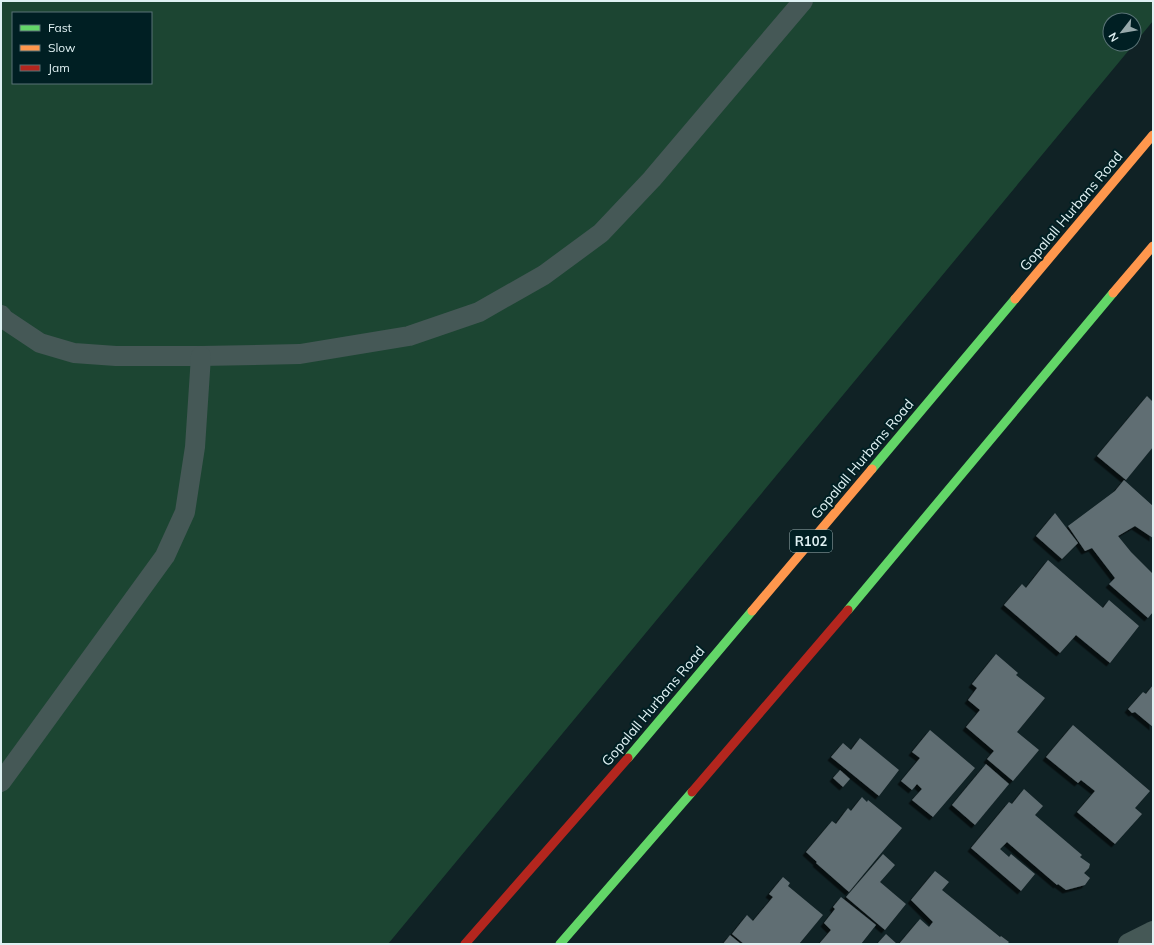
<svg xmlns="http://www.w3.org/2000/svg" width="1154" height="945" viewBox="0 0 1154 945" font-family="Mulish,sans-serif">
	<defs>
		<filter id="shadow"><feDropShadow dx="-3.5" dy="3.5" stdDeviation="0" flood-color="#0009"/></filter>
	</defs>
	<rect width="100%" height="100%" fill="#102225"/>
	<path fill="#1c4532" fill-rule="evenodd" d="M1,1H1153V21L1134,44V20H1110V44H1134L388,944H1ZM13,13H151V83H13Z"/>
	<g fill="#616e73" filter="url(#shadow)">
		<polygon points="1147,396 1153,402 1153,447 1126,480 1097,456"/>
		<polygon points="1124,480 1153,506 1153,538 1135,526 1118,536 1131,552 1153,574 1153,612 1148,618 1109,584 1115,578 1092,548 1085,551 1068,526 1115,491"/>
		<polygon points="1055,513 1078,543 1062,559 1036,536"/>
		<polygon points="1048,560 1103,608 1109,600 1139,626 1110,663 1076,635 1060,653 1004,605 1022,584 1026,588"/>
		<polygon points="996,654 1018,673 1016,675 1045,698 1017,732 1039,750 1013,781 987,759 994,751 966,727 980,710 968,700 977,688 972,684"/>
		<polygon points="1153,685 1153,727 1135,712 1132,713 1128,709 1143,692 1146,694"/>
		<polygon points="1073,725 1150,791 1135,808 1142,814 1115,844 1077,812 1095,791 1081,780 1078,783 1046,757"/>
		<polygon points="930,730 975,768 933,817 912,800 922,789 917,784 912,790 901,781 920,758 912,752"/>
		<polygon points="860,738 899,770 879,796 831,757 843,743 851,750"/>
		<polygon points="986,764 1009,784 975,825 952,805"/>
		<polygon points="840,770 850,779 843,787 833,778"/>
		<polygon points="1024,789 1043,806 1035,815 1082,855 1080,857 1090,864 1089,868 1084,873 1090,878 1085,885 1066,890 1058,884 1057,885 1007,842 1000,849 1009,857 1011,854 1035,874 1021,891 971,848 1009,802 1012,804"/>
		<polygon points="862,797 867,802 868,800 902,828 849,892 816,863 817,862 806,852 832,821 836,824 848,808 851,811"/>
		<polygon points="883,854 895,865 880,882 906,904 885,930 846,897"/>
		<polygon points="935,871 949,882 942,890 1000,937 1001,936 1009,942 1007,944 899,944 920,919 929,927 933,922 911,900"/>
		<polygon points="783,877 790,883 788,886 823,915 799,944 744,944 732,934 747,915 753,921 773,897 769,894"/>
		<polygon points="841,897 876,925 861,944 819,944 831,930 824,923 835,909 833,907"/>
		<polygon points="886,934 897,944 877,944"/>
		<polygon points="730,935 741,944 723,944"/>
	</g>
	<g fill="none" stroke-linecap="round" stroke-linejoin="round">
		<g stroke="#455856" stroke-width="20">
			<polyline points="1,315 4,319 40,343 74,353 116,356 201,356 300,354 409,336 479,312 544,275 601,233 652,179 803,1"/>
			<polyline points="1,782 165,556 185,512 195,447 201,356"/>
		</g>
		<polyline stroke="#455856" stroke-width="22" points="1129,944 1153,932"/>
		<g stroke="#63d668" stroke-width="9">
			<polyline points="872,469 1015,299"/>
			<polyline points="848,610 1113,293"/>
			<polyline points="628,758 752,611"/>
			<polyline points="560,944 692,792"/>
		</g>
		<g stroke="#ff974d" stroke-width="9">
			<polyline points="1113,293 1153,246"/>
			<polyline points="1015,299 1153,135"/>
			<polyline points="752,611 872,469"/>
		</g>
		<g stroke="#b3261e" stroke-width="9">
			<polyline points="692,792 848,610"/>
			<polyline points="465,944 628,758"/>
		</g>
	</g>
	<g text-anchor="middle" stroke-width="4" stroke-linejoin="round" paint-order="stroke">
		<rect fill="#001f23" stroke="#9cb2b5" stroke-width="1" x="790" y="530" width="42" height="22" rx="3"/>
		<g font-size="13" font-weight="bold" fill="#dff1f3">
			<text x="811" y="546">R102</text>
		</g>
		<g font-size="14" fill="#dff1f3" stroke="#001f23">
			<text transform="translate(1071 211) rotate(-50)" y="5">Gopalall Hurbans Road</text>
			<text transform="translate(862 459) rotate(-50)" y="5">Gopalall Hurbans Road</text>
			<text transform="translate(653 706) rotate(-50)" y="5">Gopalall Hurbans Road</text>
		</g>
	</g>
	<rect width="1154" height="945" fill="none" stroke="#dff1f3" stroke-width="4"/>
	<rect x="12" y="12" width="140" height="72" fill="#001f23" stroke="#597376"/>
	<rect x="20" y="25" width="20" height="6" fill="#63d668" stroke="#597376"/>
	<text x="48" y="32" font-size="12" fill="#dff1f3">Fast</text>
	<rect x="20" y="45" width="20" height="6" fill="#ff974d" stroke="#597376"/>
	<text x="48" y="52" font-size="12" fill="#dff1f3">Slow</text>
	<rect x="20" y="65" width="20" height="6" fill="#b3261e" stroke="#597376"/>
	<text x="48" y="72" font-size="12" fill="#dff1f3">Jam</text>
	<g transform="translate(1122 32) rotate(239)"><circle r="19" fill="#001f23" stroke="#597376"/>
	<path d="M0-3L7 15L0 10L-7 15Z" fill="#97a9ab"/>
	<text y="-6" font-size="11" font-weight="bold" text-anchor="middle" fill="#dff1f3">N</text>
	</g>
</svg>
